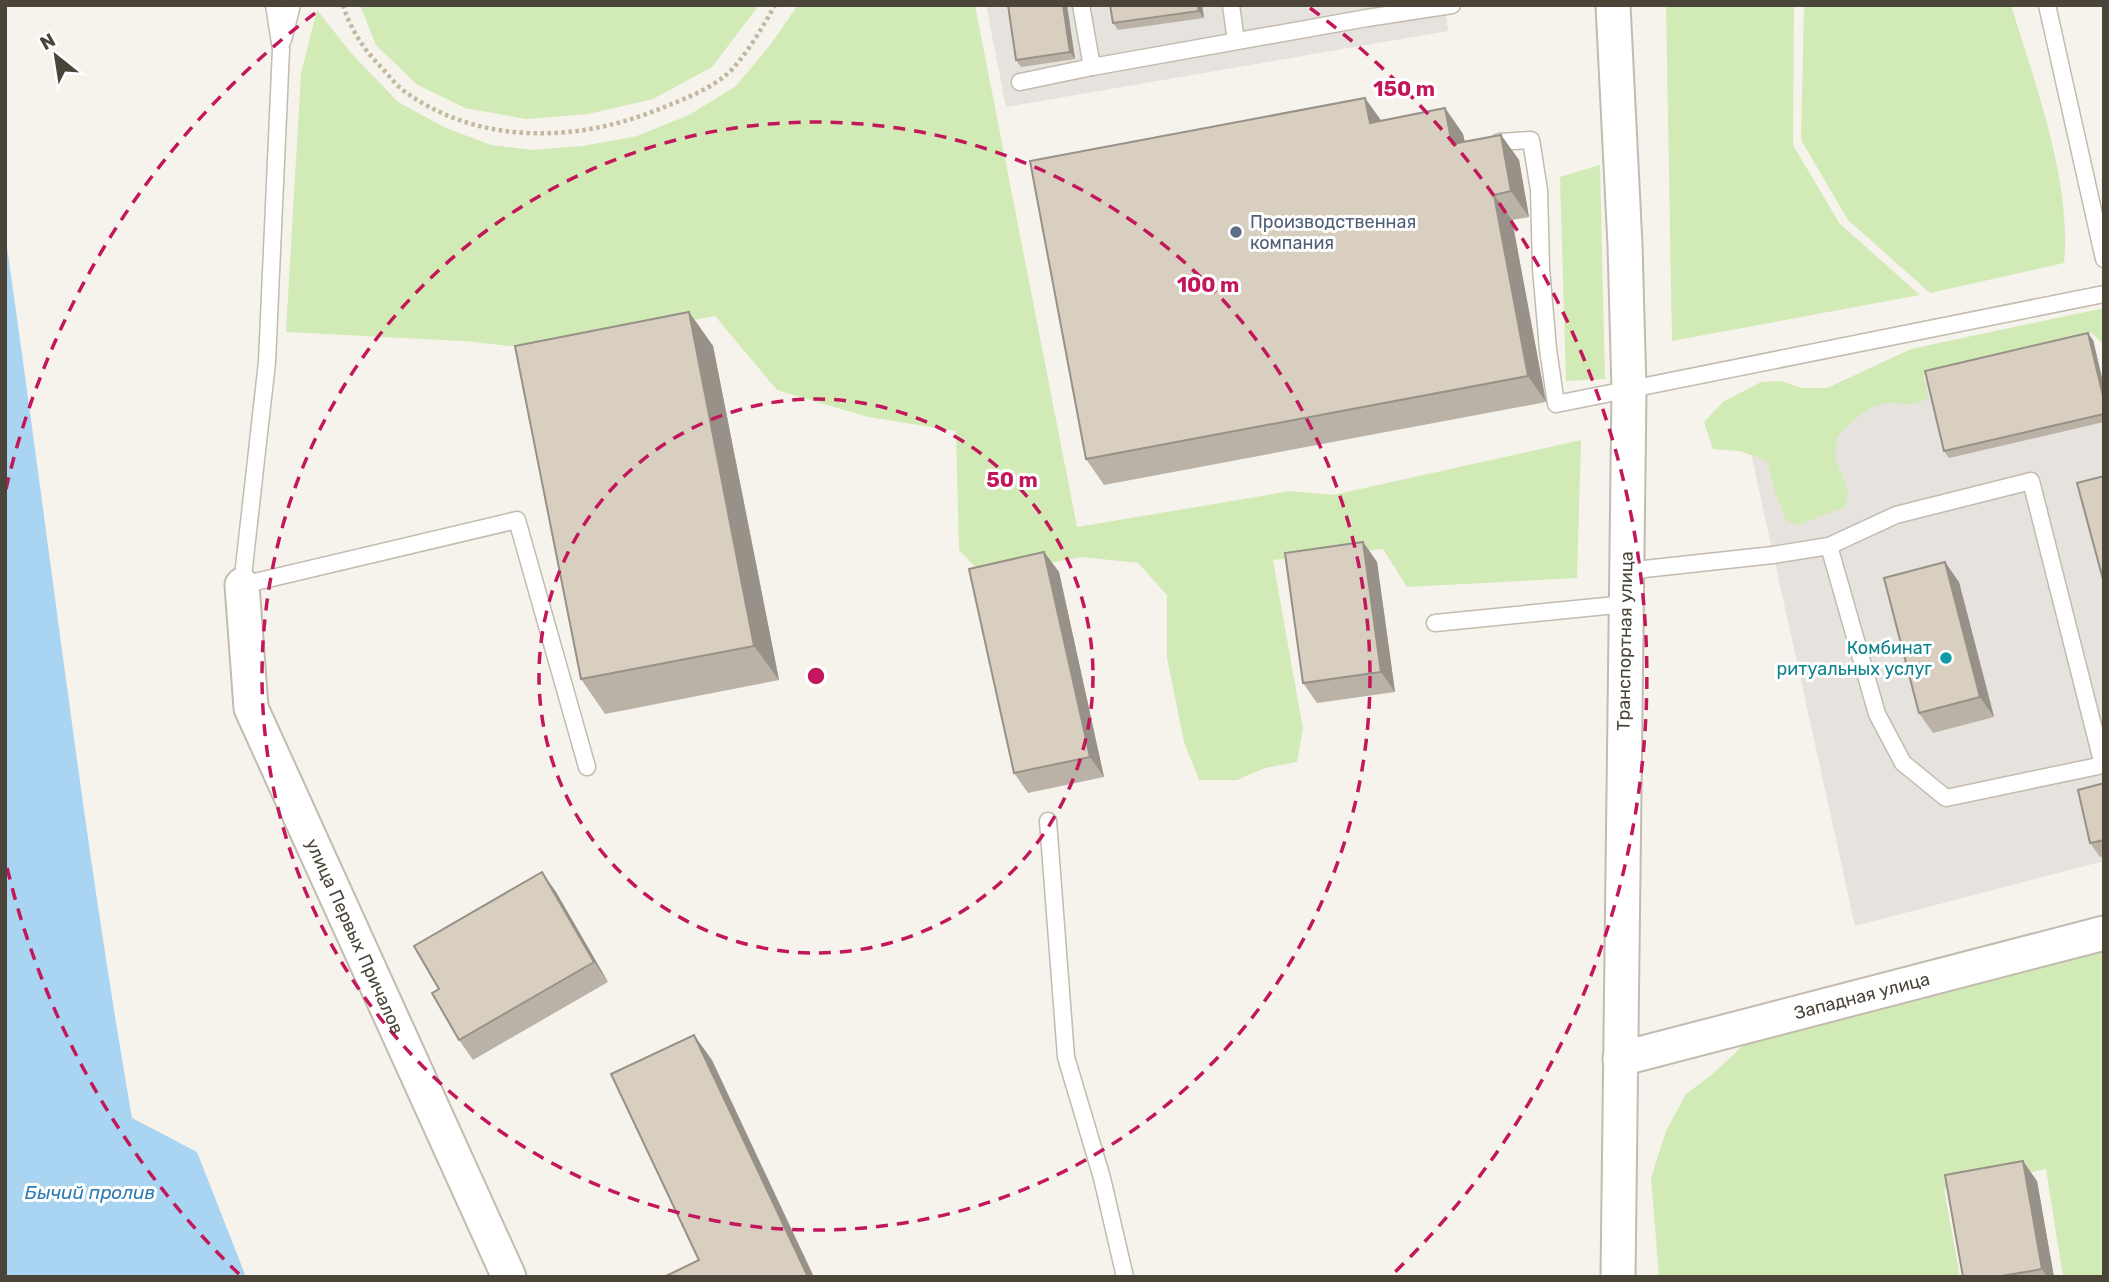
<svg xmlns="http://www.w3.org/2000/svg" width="2109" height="1282" viewBox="0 0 2109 1282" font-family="Rubik,sans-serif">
	<rect width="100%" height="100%" fill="#f6f3ec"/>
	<g fill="#e6e2dd">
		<polygon points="986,5 1445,5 1448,31 1006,107"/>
		<polygon points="2093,340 2104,383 2104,861 1855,926 1745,426"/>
	</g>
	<g fill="#d2eab5">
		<polygon points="360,5 759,5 712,67 653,99 588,114 526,119 465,108 416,84 376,45"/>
		<polygon points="798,5 975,5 1077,527 1291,491 1333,495 1581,440 1577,578 1407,587 1383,549 1273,560 1303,729 1297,762 1265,768 1237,780 1199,780 1184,742 1167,658 1167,595 1138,563 1082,557 983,575 959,550 956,431 868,417 777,390 715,316 538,349 463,341 286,332 301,74 317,10 351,53 398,102 446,128 491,145 532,150 583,146 637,136 689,115 736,86 771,44"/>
		<polygon points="1666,5 1794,5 1793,145 1840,224 1920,295 1672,341"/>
		<path d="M1804,5H2011C2035,84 2072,181 2064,263L1930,293L1848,220L1801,140Z"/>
		<polygon points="1600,165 1605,379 1566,381 1560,177"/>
		<path d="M2104,308V345L2092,333L1924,375L1928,399C1905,408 1909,402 1889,403C1868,404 1851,423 1837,437L1835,458L1848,490L1845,507L1798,525L1786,520L1775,492L1767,461L1740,451L1713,449L1704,422L1723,402L1761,382L1781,381L1801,388H1827L1911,349Z"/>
		<polygon points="2104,945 2104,1277 2063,1277 2046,1169 1944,1189 1960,1277 1659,1277 1651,1178 1666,1131 1686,1094 1709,1077 1757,1033"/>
	</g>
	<path fill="#a9d4f2" d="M5,234C48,528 81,825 132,1118L197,1152L246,1277H5Z"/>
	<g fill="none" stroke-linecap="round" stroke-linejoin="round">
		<defs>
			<g id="lane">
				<polyline points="274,5 281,49 267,362 242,585 517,520 587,767"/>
				<polyline points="1081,5 1092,67 1367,18 1452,5"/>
				<polyline points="1231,5 1236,41"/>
				<polyline points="2047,5 2104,259"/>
				<polyline points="283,40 292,5"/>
				<polyline points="1020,82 1092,67"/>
				<polyline points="1499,142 1531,140 1539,190 1541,268 1548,349 1556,404 2104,294"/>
				<polyline points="1626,571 1773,555 1829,546 1896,515 2031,481 2103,765 1946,798 1903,763 1877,714 1829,546"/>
				<polyline points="1435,623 1626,604"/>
				<polyline points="1048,821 1066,1057 1102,1178 1125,1277"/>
			</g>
			<g id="street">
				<polyline points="1613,5 1625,245 1629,390 1618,1277"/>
				<path id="s1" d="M242,585L251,708L509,1277"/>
				<path id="s2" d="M1620,1059L2104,933"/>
			</g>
		</defs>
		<use href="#lane" stroke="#c2bbae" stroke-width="19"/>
		<use href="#street" stroke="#c2bbae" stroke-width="37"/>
		<path stroke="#c4b79f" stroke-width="4.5" stroke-dasharray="3.5 3.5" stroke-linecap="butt" d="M343,5C350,29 365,51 382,68C389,76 396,85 404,91C482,148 585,142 669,105C687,98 711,88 726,75C743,61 764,25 775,5"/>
		<use href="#lane" stroke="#fff" stroke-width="16"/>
		<use href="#street" stroke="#fff" stroke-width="33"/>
	</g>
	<g fill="#bab2a6">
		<polygon points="1008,5 1067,5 1075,59 1021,67 1016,60"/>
		<polygon points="1110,5 1202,5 1204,18 1118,30 1113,23"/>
		<polygon points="1445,108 1463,134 1465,142 1501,135 1519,160 1529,217 1512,220 1546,402 1104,485 1086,459 1381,121"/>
		<polygon points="689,312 713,346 779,680 605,714 581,679"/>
		<polygon points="2093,340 2104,387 2104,422 1949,458 1944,451"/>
		<polygon points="1363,542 1377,562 1395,692 1317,703 1303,683"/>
		<polygon points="1044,552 1059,572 1104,777 1028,793 1014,773"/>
		<polygon points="1959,582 1994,717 1933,733 1919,713"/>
		<polygon points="2104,783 2104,856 2100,857 2090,843"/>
		<polygon points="556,892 608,982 473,1060 459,1040 439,989"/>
		<polygon points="2037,1181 2054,1277 1963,1277"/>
	</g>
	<g fill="#979187">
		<polygon points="1063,5 1067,5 1075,59 1070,52"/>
		<polygon points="1198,5 1202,5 1204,18 1199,11"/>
		<polygon points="1365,98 1383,123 1370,123"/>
		<polygon points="1445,108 1463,134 1470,170 1452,144"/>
		<polygon points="1501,135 1519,160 1529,217 1511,191"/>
		<polygon points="1494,195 1512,220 1546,402 1528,376"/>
		<polygon points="689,312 713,346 779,680 754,646"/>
		<polygon points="2088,333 2093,340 2104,387 2104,400"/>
		<polygon points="1363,542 1377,562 1395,692 1381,672"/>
		<polygon points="1044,552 1059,572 1104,777 1090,757"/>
		<polygon points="1945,562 1959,582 1994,717 1980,697"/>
		<polygon points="542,872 556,892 608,982 594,962"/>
		<polygon points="694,1035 712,1060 814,1277 808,1277"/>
		<polygon points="2023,1161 2037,1181 2054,1277 2047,1277 2042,1269"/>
	</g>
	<g fill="#d8cfc1" stroke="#979187" stroke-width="2">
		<polygon points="1008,5 1063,5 1070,52 1016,60"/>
		<polygon points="1110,5 1198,5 1199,11 1113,23"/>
		<polygon points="1365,98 1370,123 1445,108 1452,144 1501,135 1511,191 1494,195 1528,376 1086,459 1030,161"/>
		<polygon points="689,312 754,646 581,679 515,346"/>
		<polygon points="2088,333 2104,400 2104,414 1944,451 1925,371"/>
		<polygon points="2104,476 2104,583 2077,483"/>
		<polygon points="1363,542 1381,672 1303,683 1285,553"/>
		<polygon points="1044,552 1090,757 1014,773 969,569"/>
		<polygon points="1945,562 1980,697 1919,713 1884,578"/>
		<polygon points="2104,783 2104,840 2090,843 2078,790"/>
		<polygon points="542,872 594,962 459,1040 432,993 439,989 414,946"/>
		<polygon points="694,1035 808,1277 664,1277 699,1260 611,1074"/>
		<polygon points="2023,1161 2042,1269 1996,1277 1963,1277 1945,1175"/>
	</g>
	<g fill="none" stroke="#c2185b" stroke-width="3.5" stroke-dasharray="12 9">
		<circle cx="816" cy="676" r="277"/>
		<circle cx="816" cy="676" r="554"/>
		<path d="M239 1274A831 831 0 0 1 6 863M6 489A831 831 0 0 1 322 8M1310 8A831 831 0 0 1 1393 1274"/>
	</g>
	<circle fill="#5c6f8a" stroke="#fff" stroke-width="2.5" cx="1236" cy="232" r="7"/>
	<circle fill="#0f9aa8" stroke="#fff" stroke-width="2.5" cx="1946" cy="658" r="7"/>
	<g text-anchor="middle" stroke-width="6" stroke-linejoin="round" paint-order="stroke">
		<g font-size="18" fill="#4e5e75" stroke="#fff" text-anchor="start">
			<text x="1250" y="228">Производственная<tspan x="1250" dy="21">компания</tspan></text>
		</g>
		<g font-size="18" fill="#4b4439" stroke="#fff">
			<text transform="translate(1625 641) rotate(-89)" y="6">Транспортная улица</text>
			<text dy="6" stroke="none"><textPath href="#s1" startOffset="374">улица Первых Причалов</textPath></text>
			<text dy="6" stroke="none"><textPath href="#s2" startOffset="250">Западная улица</textPath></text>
		</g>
		<g font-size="18" fill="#0d838f" stroke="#fff" text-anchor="end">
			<text x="1932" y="654">Комбинат<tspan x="1932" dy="21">ритуальных услуг</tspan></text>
		</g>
		<g font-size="19" font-style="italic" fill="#2e7ab2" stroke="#fff">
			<text x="90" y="1199">Бычий пролив</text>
		</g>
	</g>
	<circle cx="816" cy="676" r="10" fill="#c2185b" stroke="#fff" stroke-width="3.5"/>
	<g font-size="21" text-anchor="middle" font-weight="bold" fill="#c2185b" stroke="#fff" stroke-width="6" stroke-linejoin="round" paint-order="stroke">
		<text x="1404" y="96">150 m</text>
		<text x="1208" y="292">100 m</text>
		<text x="1012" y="487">50 m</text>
	</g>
	<rect width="2109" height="1282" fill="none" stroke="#4b4439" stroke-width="14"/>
	<g transform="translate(56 56) rotate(330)" stroke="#ffffff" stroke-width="5" paint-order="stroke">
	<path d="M0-5L12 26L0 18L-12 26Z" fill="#4b4439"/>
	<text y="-10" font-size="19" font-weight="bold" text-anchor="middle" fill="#4b4439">N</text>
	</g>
</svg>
